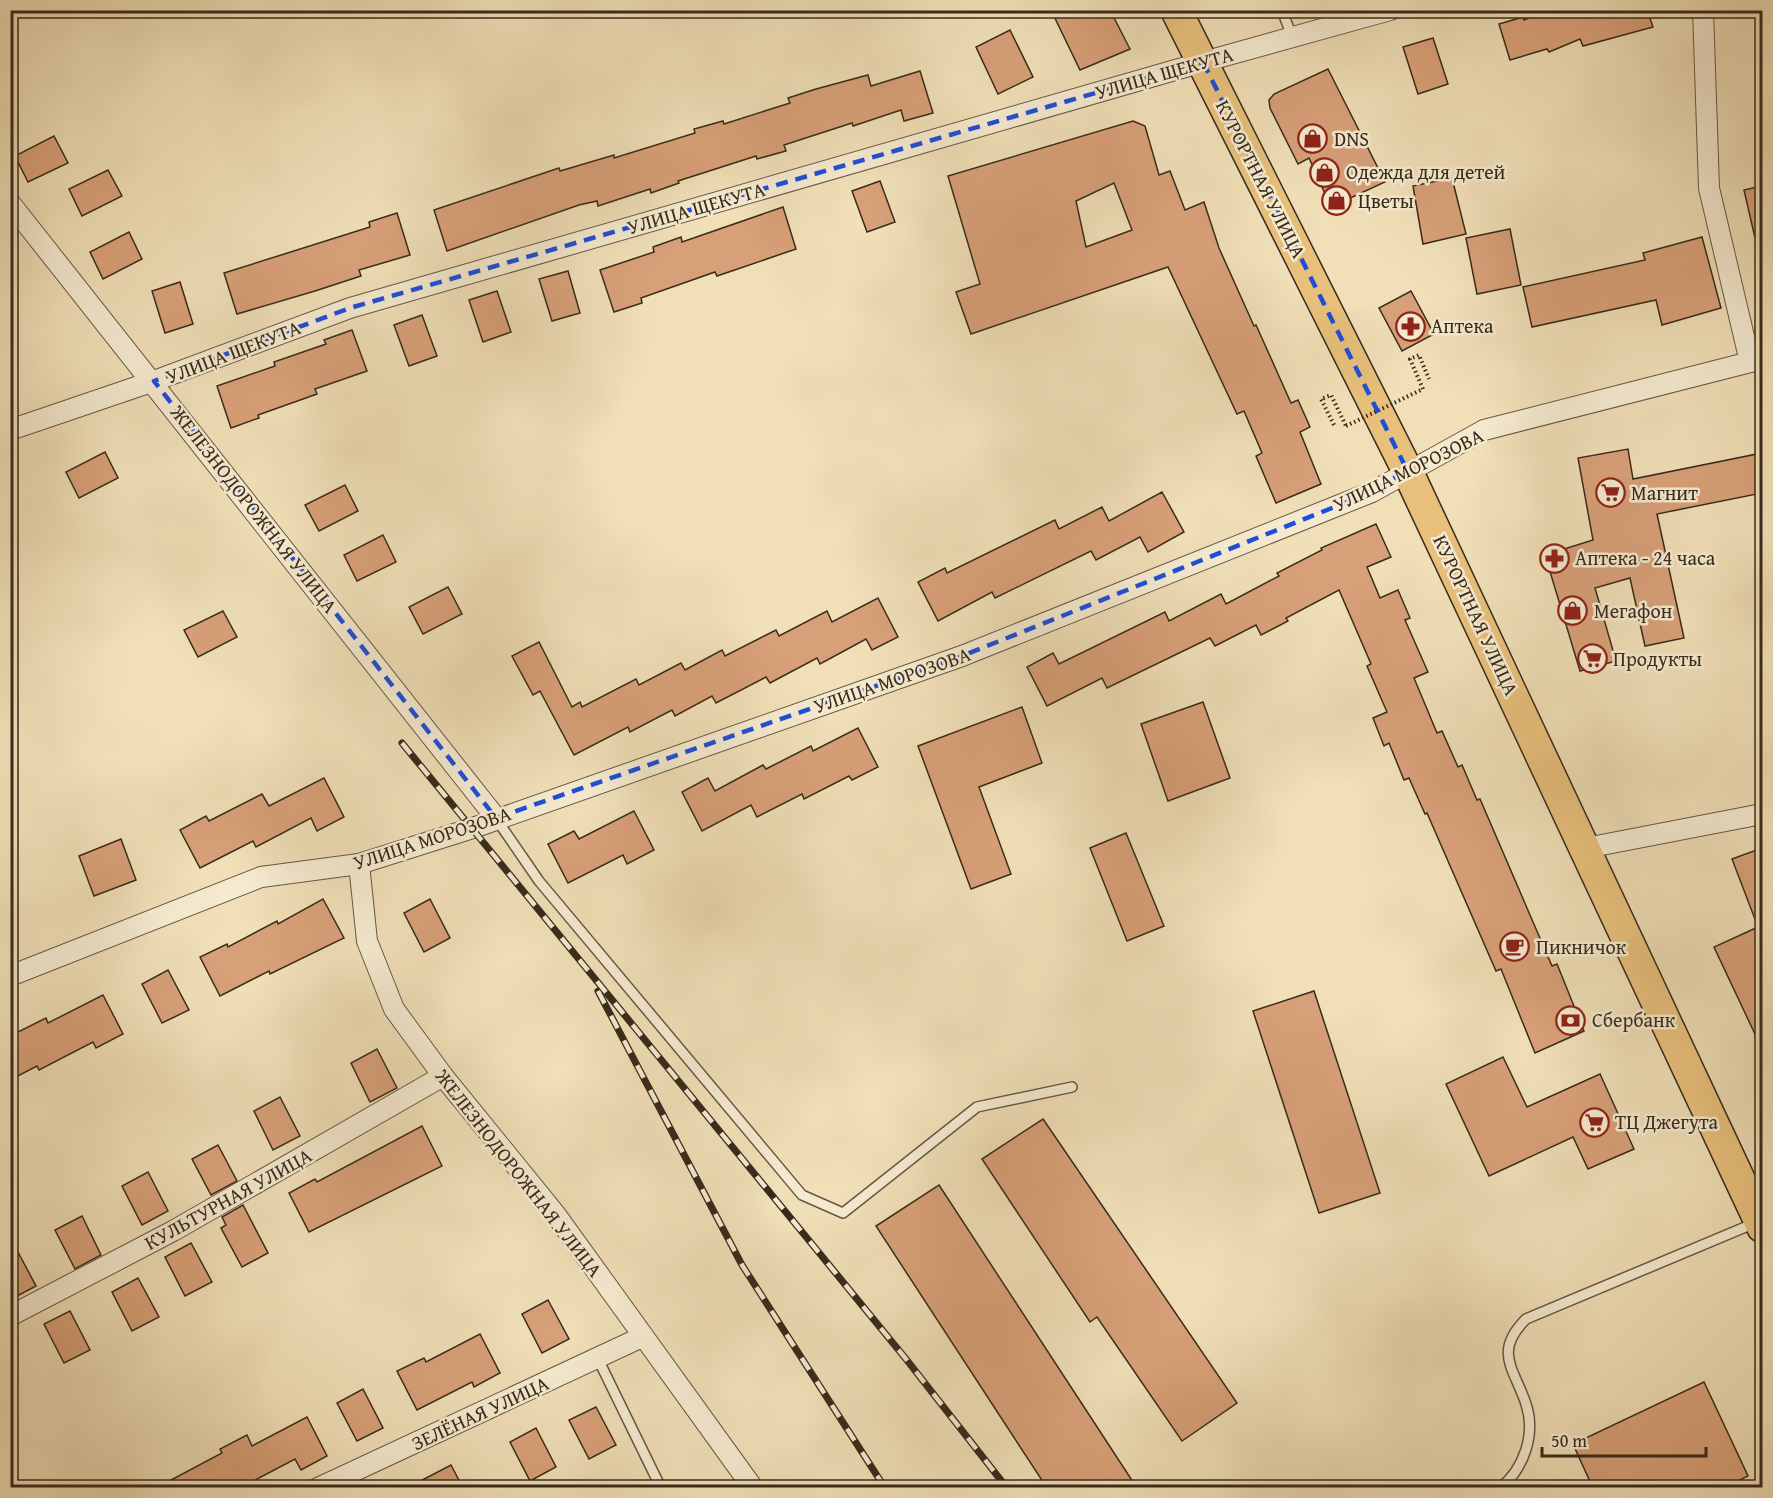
<svg xmlns="http://www.w3.org/2000/svg" width="1773" height="1498" viewBox="0 0 1773 1498" font-family="'Gentium Book Plus',serif">
	<rect width="100%" height="100%" fill="#f0dfb7"/>
	<filter id="stains"><feTurbulence type="fractalNoise" baseFrequency=".00333" numOctaves="4"/><feColorMatrix values="0 0 0 0 .2 0 0 0 0 .09 0 0 0 0 .02 0 0 0 .5 -.17"/></filter>
	<radialGradient id="worn" r=".72"><stop offset=".6" stop-color="#630" stop-opacity="0"/><stop offset="1" stop-color="#630" stop-opacity=".3"/></radialGradient>
	<g fill="#d8a078" stroke="#382b1b" stroke-width="1.5" fill-rule="evenodd">
		<polygon points="1051,10 1110,10 1130,49 1080,70"/>
		<polygon points="1548,10 1647,10 1653,27 1583,46 1580,39 1549,52 1547,49 1510,60 1499,24 1523,17 1524,20"/>
		<polygon points="1010,30 1033,77 998,94 976,47"/>
		<polygon points="1433,38 1448,84 1418,94 1403,47"/>
		<polygon points="1328,69 1385,182 1331,207 1309,158 1298,164 1270,108 1269,100 1274,94"/>
		<polygon points="920,71 933,113 904,121 901,110 853,126 852,123 784,145 786,151 757,159 756,156 678,181 679,183 651,193 650,189 598,206 597,201 579,205 447,251 434,210 559,168 560,171 614,155 614,158 695,133 694,129 723,121 724,124 790,103 788,98 816,89 868,75 871,86"/>
		<path d="M1133,121L1145,126L1159,175L1170,171L1185,210L1204,202L1219,248L1254,326L1256,325L1291,403L1298,400L1310,427L1300,432L1321,484L1276,503L1256,456L1262,453L1244,411L1237,414L1168,267L971,334L956,292L980,284L948,176ZM1114,183L1132,230L1086,247L1076,201Z"/>
		<polygon points="54,136 68,163 28,182 15,156"/>
		<polygon points="108,170 122,196 82,216 69,189"/>
		<polygon points="1452,178 1466,234 1423,244 1413,186"/>
		<polygon points="880,181 895,222 867,232 852,191"/>
		<polygon points="1762,186 1762,237 1755,238 1744,190"/>
		<polygon points="783,207 796,249 717,276 715,272 641,298 642,303 614,312 600,270 654,252 653,247 681,237 682,242"/>
		<polygon points="397,213 410,255 359,270 361,276 315,291 237,314 224,273 370,227 369,222"/>
		<polygon points="1510,229 1521,285 1477,294 1466,238"/>
		<polygon points="129,232 142,259 103,279 90,252"/>
		<polygon points="1702,237 1721,308 1662,325 1656,300 1532,327 1523,287 1645,260 1643,253"/>
		<polygon points="568,271 580,313 552,321 539,279"/>
		<polygon points="180,282 193,324 165,333 152,291"/>
		<polygon points="497,291 511,332 483,342 469,300"/>
		<polygon points="1411,291 1434,334 1402,351 1379,308"/>
		<polygon points="422,315 437,356 409,366 394,325"/>
		<polygon points="352,330 367,371 315,389 317,394 258,415 259,418 231,428 217,386 275,366 274,362 326,344 324,340"/>
		<polygon points="1628,449 1633,479 1762,453 1762,493 1657,514 1684,638 1645,646 1630,578 1595,588 1616,661 1580,671 1545,555 1593,540 1578,458"/>
		<polygon points="105,452 118,478 79,498 66,472"/>
		<polygon points="345,485 358,511 319,531 305,505"/>
		<polygon points="1162,492 1184,532 1148,552 1140,537 1096,560 1091,551 995,598 992,592 938,621 918,582 945,568 947,573 1055,520 1059,529 1102,507 1109,521"/>
		<polygon points="1376,524 1391,557 1367,567 1380,598 1398,590 1410,618 1405,620 1428,672 1414,678 1437,733 1442,731 1458,767 1462,765 1477,800 1480,799 1552,966 1557,964 1584,1031 1535,1053 1501,969 1496,971 1427,813 1425,814 1409,778 1404,780 1389,743 1384,746 1373,718 1387,712 1367,666 1371,664 1339,590 1286,618 1288,621 1261,635 1256,625 1215,646 1210,638 1107,688 1102,678 1047,706 1027,667 1053,653 1059,664 1165,612 1169,621 1221,594 1226,604 1279,576 1277,573 1322,550 1321,548"/>
		<polygon points="383,535 396,562 357,581 344,555"/>
		<polygon points="448,587 462,614 423,634 409,607"/>
		<polygon points="878,598 898,637 872,650 866,639 820,664 817,658 770,683 766,677 716,703 712,696 675,716 672,710 630,732 628,727 574,755 540,691 533,695 512,656 539,642 572,707 580,702 582,707 636,679 639,685 681,663 685,670 722,650 725,656 776,630 779,636 827,611 832,622"/>
		<polygon points="223,611 237,637 198,657 184,630"/>
		<polygon points="1203,702 1230,778 1168,801 1141,724"/>
		<polygon points="1022,707 1042,763 979,787 1011,874 971,889 918,746"/>
		<polygon points="858,728 878,767 852,780 849,776 804,799 802,794 757,817 751,805 702,831 682,792 708,778 715,791 763,765 766,769 811,746 813,751"/>
		<polygon points="324,778 344,817 317,831 311,818 256,847 253,841 200,868 180,830 206,816 209,821 262,794 269,806"/>
		<polygon points="634,811 654,850 627,864 623,855 568,883 548,844 574,831 579,839"/>
		<polygon points="1126,833 1164,926 1127,941 1090,848"/>
		<polygon points="121,839 136,880 94,896 79,856"/>
		<polygon points="1762,848 1762,1049 1714,947 1758,927 1732,859"/>
		<polygon points="323,899 344,938 270,974 269,971 220,996 200,957 227,944 228,947 277,921 278,924"/>
		<polygon points="430,899 450,938 424,952 404,913"/>
		<polygon points="168,970 189,1010 162,1023 142,984"/>
		<polygon points="1314,991 1380,1193 1319,1213 1253,1011"/>
		<polygon points="103,995 123,1034 96,1048 93,1042 39,1070 37,1066 10,1080 10,1036 46,1018 48,1023"/>
		<polygon points="377,1049 397,1088 370,1102 351,1063"/>
		<polygon points="1503,1057 1527,1107 1600,1074 1634,1149 1588,1169 1573,1137 1489,1176 1446,1084"/>
		<polygon points="280,1097 300,1136 273,1150 254,1111"/>
		<polygon points="1043,1119 1237,1403 1182,1441 1097,1317 1090,1322 982,1159"/>
		<polygon points="422,1126 442,1166 309,1232 289,1193 315,1179 317,1182"/>
		<polygon points="218,1145 237,1181 211,1195 192,1159"/>
		<polygon points="148,1172 168,1211 142,1225 122,1186"/>
		<polygon points="939,1185 1052,1358 1137,1488 1047,1488 998,1413 876,1226"/>
		<polygon points="243,1205 268,1253 242,1267 221,1228 226,1225 222,1217"/>
		<polygon points="82,1216 101,1255 75,1269 55,1230"/>
		<polygon points="10,1237 36,1286 10,1300"/>
		<polygon points="191,1243 212,1282 185,1296 165,1257"/>
		<polygon points="138,1278 159,1317 132,1331 112,1292"/>
		<polygon points="548,1300 569,1339 542,1353 522,1314"/>
		<polygon points="70,1311 90,1350 64,1363 44,1324"/>
		<polygon points="480,1334 500,1373 474,1387 472,1382 417,1410 397,1371 424,1358 426,1362"/>
		<polygon points="1704,1382 1748,1476 1724,1488 1593,1488 1573,1444"/>
		<polygon points="363,1389 383,1428 357,1441 337,1403"/>
		<polygon points="596,1407 616,1445 589,1459 569,1420"/>
		<polygon points="307,1417 327,1456 301,1470 295,1459 240,1488 156,1488 222,1453 220,1449 247,1435 252,1446"/>
		<polygon points="536,1428 556,1467 530,1481 510,1442"/>
		<polygon points="451,1465 463,1488 407,1488"/>
	</g>
	<g fill="none" stroke-linecap="round" stroke-linejoin="round">
		<defs>
			<g id="service">
				<polyline points="1282,10 1292,37"/>
				<polyline points="497,820 539,881 802,1195 843,1213 977,1107 1072,1087"/>
				<polyline points="598,1359 661,1488"/>
				<path d="M1500,1488C1524,1469 1536,1434 1526,1404C1514,1368 1493,1352 1526,1319L1755,1223"/>
			</g>
			<g id="minor">
				<polyline points="1703,10 1709,188 1750,362"/>
				<polyline points="10,203 496,818"/>
				<polyline points="10,430 154,381 350,308 1203,62 1390,10"/>
				<polyline points="1586,848 1762,814"/>
				<polyline points="359,864 367,941 394,1009 443,1076 556,1215 753,1488"/>
				<polyline points="10,976 261,877 359,864 473,828 962,656 1372,492 1484,430 1762,359"/>
				<polyline points="10,1316 173,1231 443,1076"/>
				<polyline points="318,1488 642,1337"/>
			</g>
			<polyline id="primary" points="1176,10 1407,470 1762,1227"/>
		</defs>
		<use href="#service" stroke="#665842" stroke-width="12"/>
		<use href="#minor" stroke="#665842" stroke-width="22"/>
		<use href="#primary" stroke="#382b1b" stroke-width="33"/>
		<g stroke="#382b1b" stroke-width="4" stroke-dasharray="1.5 3" stroke-linecap="butt">
			<polyline points="1423,389 1410,359 1419,355 1429,379"/>
			<polyline points="1334,425 1321,399 1331,395 1346,426"/>
		</g>
		<use href="#service" stroke="#f5ead0" stroke-width="9"/>
		<use href="#minor" stroke="#f5ead0" stroke-width="20"/>
		<use href="#primary" stroke="#e8c07c" stroke-width="30"/>
		<defs>
			<g id="rail">
				<polyline points="402,743 906,1359 1007,1488"/>
				<polyline points="598,991 742,1265 885,1488"/>
			</g>
		</defs>
		<use href="#rail" stroke="#382b1b" stroke-width="7"/>
		<use href="#rail" stroke="#f5ead0" stroke-width="4.5" stroke-dasharray="14" stroke-linecap="butt"/>
		<polyline stroke="#382b1b" stroke-width="4" stroke-dasharray="1.5 3" stroke-linecap="butt" points="1346,426 1423,389"/>
	</g>
	<path fill="none" stroke="#1d4ed8" stroke-width="4.5" stroke-dasharray="12 8" stroke-linejoin="round" d="M1203,62L1407,470L1372,492L962,656L496,818L154,381L350,308Z"/>
	<defs>
		<symbol id="shop-ring" viewBox="-11 -11 22 22"><circle r="9.5" fill="#f5ead0" stroke="#8f2418" stroke-width="1.5"/><path d="M-5-2.5h2.3a2.7 3.5 0 0 1 5.4 0H5L5.5 6h-11ZM-1.5-2.5h3a1.5 2.3 0 0 0-3 0Z" fill="#8f2418"/></symbol>
		<symbol id="pharmacy-ring" viewBox="-11 -11 22 22"><circle r="9.5" fill="#f5ead0" stroke="#8f2418" stroke-width="1.5"/><path d="M-2-6h4v4h4v4h-4v4h-4v-4h-4v-4h4Z" fill="#8f2418"/></symbol>
		<symbol id="supermarket-ring" viewBox="-11 -11 22 22"><circle r="9.5" fill="#f5ead0" stroke="#8f2418" stroke-width="1.5"/><path d="M-6-5.5h2.5l.6 2H6L4.5 2H-2.5L-4.4-4H-6ZM-1.5 3.2a1.3 1.3 0 1 0 .1 0ZM3 3.2a1.3 1.3 0 1 0 .1 0Z" fill="#8f2418"/></symbol>
		<symbol id="cafe-ring" viewBox="-11 -11 22 22"><circle r="9.5" fill="#f5ead0" stroke="#8f2418" stroke-width="1.5"/><path d="M-5.5-4.5H6V0H3Q3 3.5 0 3.5H-2.5Q-5.5 3.5-5.5 0ZM3-3.2v2h1.7v-2ZM-6 4.5H4V6H-6Z" fill="#8f2418"/></symbol>
		<symbol id="bank-ring" viewBox="-11 -11 22 22"><circle r="9.5" fill="#f5ead0" stroke="#8f2418" stroke-width="1.5"/><path d="M-6-4H6V4H-6ZM0-2.3a2.3 2.3 0 1 0 0 4.6a2.3 2.3 0 1 0 0-4.6Z" fill="#8f2418"/></symbol>
	</defs>
	<g fill-rule="evenodd">
		<use href="#shop-ring" x="1296" y="122" width="33" height="33"/>
		<use href="#shop-ring" x="1308" y="156" width="33" height="33"/>
		<use href="#shop-ring" x="1320" y="184" width="33" height="33"/>
		<use href="#pharmacy-ring" x="1394" y="310" width="33" height="33"/>
		<use href="#supermarket-ring" x="1594" y="476" width="33" height="33"/>
		<use href="#pharmacy-ring" x="1538" y="542" width="33" height="33"/>
		<use href="#shop-ring" x="1556" y="594" width="33" height="33"/>
		<use href="#supermarket-ring" x="1576" y="642" width="33" height="33"/>
		<use href="#cafe-ring" x="1498" y="930" width="33" height="33"/>
		<use href="#bank-ring" x="1554" y="1004" width="33" height="33"/>
		<use href="#supermarket-ring" x="1578" y="1106" width="33" height="33"/>
	</g>
	<g text-anchor="middle" stroke-width="5" stroke-linejoin="round" paint-order="stroke">
		<g font-size="20" fill="#382b1b" stroke="#f5ead0">
			<text transform="translate(1164 73) rotate(-16)" y="7">УЛИЦА ЩЕКУТА</text>
			<text transform="translate(1261 179) rotate(63)" y="7">КУРОРТНАЯ УЛИЦА</text>
			<text transform="translate(696 208) rotate(-16)" y="7">УЛИЦА ЩЕКУТА</text>
			<text transform="translate(233 352) rotate(-21)" y="7">УЛИЦА ЩЕКУТА</text>
			<text transform="translate(1408 470) rotate(-26)" y="7">УЛИЦА МОРОЗОВА</text>
			<text transform="translate(254 509) rotate(52)" y="7">ЖЕЛЕЗНОДОРОЖНАЯ УЛИЦА</text>
			<text transform="translate(1476 615) rotate(65)" y="7">КУРОРТНАЯ УЛИЦА</text>
			<text transform="translate(892 680) rotate(-19)" y="7">УЛИЦА МОРОЗОВА</text>
			<text transform="translate(432 838) rotate(-18)" y="7">УЛИЦА МОРОЗОВА</text>
			<text transform="translate(519 1173) rotate(52)" y="7">ЖЕЛЕЗНОДОРОЖНАЯ УЛИЦА</text>
			<text transform="translate(228 1199) rotate(-29)" y="7">КУЛЬТУРНАЯ УЛИЦА</text>
			<text transform="translate(480 1413) rotate(-25)" y="7">ЗЕЛЁНАЯ УЛИЦА</text>
		</g>
		<g font-size="20" fill="#382b1b" stroke="#f5ead0" text-anchor="start">
			<text x="1334" y="146">DNS</text>
			<text x="1346" y="179">Одежда для детей</text>
			<text x="1358" y="208">Цветы</text>
			<text x="1431" y="333">Аптека</text>
			<text x="1631" y="500">Магнит</text>
			<text x="1575" y="565">Аптека - 24 часа</text>
			<text x="1594" y="618">Мегафон</text>
			<text x="1613" y="666">Продукты</text>
			<text x="1536" y="954">Пикничок</text>
			<text x="1592" y="1027">Сбербанк</text>
			<text x="1615" y="1129">ТЦ Джегута</text>
		</g>
	</g>
	<rect width="1773" height="1498" fill="none" stroke="#f0dfb7" stroke-width="36"/>
	<rect x="12" y="12" width="1749" height="1474" fill="none" stroke="#382b1b" stroke-width="3"/>
	<rect x="18" y="18" width="1737" height="1462" fill="none" stroke="#382b1b" stroke-width="1.5"/>
	<path d="M1542 1447v9h164v-9" fill="none" stroke="#382b1b" stroke-width="3"/>
	<text x="1551" y="1447" font-size="18" fill="#382b1b" stroke="#f5ead0" stroke-width="4.5" paint-order="stroke">50 m</text>
	<rect width="100%" height="100%" filter="url(#stains)"/>
	<rect width="100%" height="100%" fill="url(#worn)"/>
</svg>
